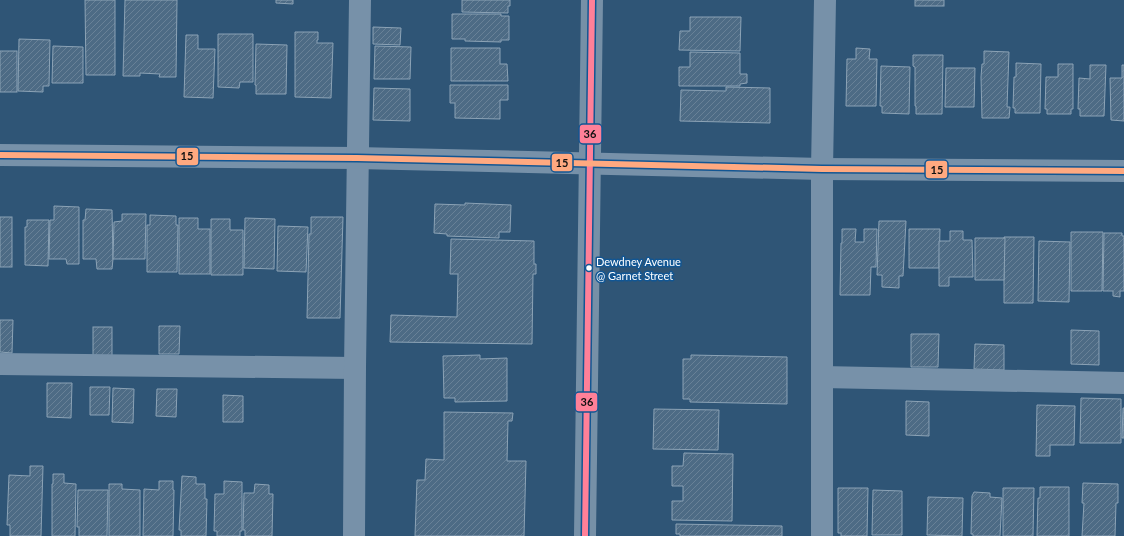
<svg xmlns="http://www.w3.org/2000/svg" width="1124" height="536" viewBox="0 0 1124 536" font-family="Lato,sans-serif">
	<defs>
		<pattern id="building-hatch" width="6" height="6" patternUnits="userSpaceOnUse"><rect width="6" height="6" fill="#4d6b85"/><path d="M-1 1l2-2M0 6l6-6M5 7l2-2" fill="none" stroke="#688197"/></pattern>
	</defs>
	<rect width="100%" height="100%" fill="#2f5576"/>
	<g fill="url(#building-hatch)" stroke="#8ca3b6">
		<polygon points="85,0 115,0 115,75 86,75"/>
		<polygon points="125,0 177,0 176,77 159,77 160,74 140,73 140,76 123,76"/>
		<polygon points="276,0 293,0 293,4 276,3"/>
		<polygon points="462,0 510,0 510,6 508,6 508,13 462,12"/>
		<rect x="915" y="0" width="29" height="6"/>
		<polygon points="452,14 501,14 501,16 509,16 509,40 501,40 501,42 465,41 465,39 452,39"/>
		<polygon points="690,17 741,17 740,51 679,50 680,31 690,31"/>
		<polygon points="373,27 401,28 400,45 373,44"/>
		<polygon points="295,32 318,32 318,40 317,40 317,43 333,43 331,98 295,97"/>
		<polygon points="218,34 253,34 253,82 240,82 239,88 218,87"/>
		<polygon points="186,35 198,35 198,49 215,49 213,98 184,97"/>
		<polygon points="19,39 50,40 49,86 43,86 43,92 18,91"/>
		<polygon points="256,44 287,45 286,94 256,94 256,85 255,85"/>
		<polygon points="53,46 83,47 83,83 52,83"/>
		<polygon points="375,46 411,47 410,79 374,79"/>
		<polygon points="451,48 500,48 500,64 507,64 508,81 451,81"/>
		<polygon points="856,48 870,49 869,59 877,59 876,106 846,106 847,59 856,59"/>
		<rect x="0" y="51" width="17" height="41"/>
		<polygon points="984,51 1009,52 1007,107 1010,107 1009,118 982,118 981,77 982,64 984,64"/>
		<polygon points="690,52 740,53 740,74 747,74 747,83 740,84 740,86 679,86 679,67 690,67"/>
		<polygon points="913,55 943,55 942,114 916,114 916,106 915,106 915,67 913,66"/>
		<polygon points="1016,63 1041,64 1040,113 1015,113 1015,108 1013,108 1014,77 1016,77"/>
		<polygon points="1058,64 1073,64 1073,109 1071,109 1071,114 1047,114 1047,109 1045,109 1046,77 1058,77"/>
		<polygon points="1090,65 1106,65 1104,116 1080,116 1080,109 1078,109 1079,78 1090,79"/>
		<polygon points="1122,65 1124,65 1124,121 1111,120 1110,78 1122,78"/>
		<polygon points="881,66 910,67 909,114 882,113 882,106 880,106"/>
		<polygon points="946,68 975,68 974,107 945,107"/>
		<polygon points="450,85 508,85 508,100 500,100 500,119 455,118 455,103 450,103"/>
		<polygon points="726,87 770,88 770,123 680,121 681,90 726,91"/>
		<polygon points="374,88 410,89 410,121 373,120"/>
		<polygon points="465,203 511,205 510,232 499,232 499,238 447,236 447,234 434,233 435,204 465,205"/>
		<polygon points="54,206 79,207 79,264 67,264 66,259 49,259 50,220 54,220"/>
		<polygon points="86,209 112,210 113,259 112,269 97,269 96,259 83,259 83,220 85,220"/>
		<polygon points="122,214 146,214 145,259 113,259 114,222 122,221"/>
		<polygon points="150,215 176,216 176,225 178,225 177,272 147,272 147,225 150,225"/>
		<rect x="0" y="217" width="12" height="50"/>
		<polygon points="311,217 343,217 340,318 307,318 309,234 311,234"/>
		<polygon points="179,218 198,218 198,229 210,229 210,274 179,274"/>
		<polygon points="245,218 275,219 274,269 244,268"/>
		<polygon points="211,219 230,219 230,230 243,230 243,275 211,275"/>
		<polygon points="27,220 49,220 48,266 25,265 25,227 27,227"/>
		<polygon points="879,221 906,221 903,276 899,276 899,288 882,287 882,275 877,275"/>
		<polygon points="278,226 308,227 306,272 277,271"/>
		<polygon points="842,229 856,229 855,242 864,242 864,229 877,229 876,267 871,267 870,295 840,295 841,243 842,243"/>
		<polygon points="909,229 940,229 939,268 909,268"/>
		<polygon points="950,231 963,231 963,240 972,240 973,277 949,277 949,286 939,286 939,241 950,241"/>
		<polygon points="1071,232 1103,232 1102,291 1071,291"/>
		<polygon points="1104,233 1122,233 1122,236 1124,236 1124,291 1120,291 1120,297 1113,296 1113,291 1103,291"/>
		<polygon points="1004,237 1034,237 1033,303 1004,303"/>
		<polygon points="975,238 1005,238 1004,280 975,280"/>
		<polygon points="451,239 534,241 534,264 536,264 536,274 533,274 532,344 390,342 391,315 457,317 458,274 450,274"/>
		<polygon points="1039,241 1070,242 1069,302 1038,301"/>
		<polygon points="0,320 13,320 12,353 0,352"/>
		<polygon points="159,326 180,326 179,354 159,354"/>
		<rect x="93" y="327" width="19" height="29"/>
		<polygon points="1071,330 1099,331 1099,365 1071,364"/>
		<polygon points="911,334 939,334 938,367 911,367"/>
		<polygon points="975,344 1004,345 1004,370 974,369"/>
		<polygon points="480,355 480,359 507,358 507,401 455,402 455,398 444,398 443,356"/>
		<polygon points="691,355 787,357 787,404 690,402 690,399 683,399 683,359 691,359"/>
		<polygon points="47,383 72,383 71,418 47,417"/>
		<polygon points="90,387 110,387 109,415 90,415"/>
		<polygon points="113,388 134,389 133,423 112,422"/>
		<polygon points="157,389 177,389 176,417 156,416"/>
		<polygon points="223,395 243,396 243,422 223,422"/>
		<polygon points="1081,398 1121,399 1121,443 1080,443"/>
		<polygon points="906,401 929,402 929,436 906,435"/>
		<polygon points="1037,405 1075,406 1074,445 1050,445 1050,456 1036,456"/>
		<polygon points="1123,408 1124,408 1124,438 1122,438"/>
		<polygon points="654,409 719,410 718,450 653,449"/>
		<polygon points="444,412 513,413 512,421 508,421 507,461 526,461 524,536 415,536 417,480 425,480 426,459 444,460"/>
		<polygon points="684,453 733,454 732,521 672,520 672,501 683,501 683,486 672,486 672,466 683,466"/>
		<polygon points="30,466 43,466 41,536 10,536 10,525 7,525 9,475 30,476"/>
		<polygon points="53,474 64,474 64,483 76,484 75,536 52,536 52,484 53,484"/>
		<polygon points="182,476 196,477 196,484 205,484 205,499 207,499 206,536 181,536 181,530 179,530"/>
		<polygon points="159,481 173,481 173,490 174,490 173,536 143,536 144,489 159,490"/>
		<polygon points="224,481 242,482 242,531 240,531 240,536 217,536 217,531 214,531 215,494 224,494"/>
		<polygon points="1083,483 1118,484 1118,503 1116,503 1115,536 1082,536 1084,503 1082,503"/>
		<polygon points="109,484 122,484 122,489 140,490 140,536 109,536"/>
		<polygon points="255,484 269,485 269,494 273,494 272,536 245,536 245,530 243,530 244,493 254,493"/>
		<polygon points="1040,487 1069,487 1069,536 1037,536 1038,498 1040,498"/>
		<polygon points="838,488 868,488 867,536 841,536 841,533 838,533"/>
		<polygon points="1003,488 1034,488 1033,536 1003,536"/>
		<polygon points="78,490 108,490 107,536 79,536 79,527 77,527"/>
		<polygon points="873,490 902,491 902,535 872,535"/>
		<polygon points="974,492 990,493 990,497 1002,498 1000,536 973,536 973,534 971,534 972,496"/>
		<polygon points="928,497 963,498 962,536 927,535"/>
		<polygon points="676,524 782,526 782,536 680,536 680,534 676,534"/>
	</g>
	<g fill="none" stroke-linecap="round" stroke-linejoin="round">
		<g stroke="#7791a9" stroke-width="22">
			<polyline points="0,155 357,158 822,169 1124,171"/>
			<polyline points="0,364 355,368"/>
			<polyline points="822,377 1124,383"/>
			<polyline points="354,536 355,368 360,0"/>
			<polyline points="822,536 822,169 825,0"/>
		</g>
		<polyline stroke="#7690a7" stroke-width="22" points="585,536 592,0"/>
		<defs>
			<polyline id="bus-1" points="585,536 592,0"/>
			<polyline id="bus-2" points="0,155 357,158 822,169 1124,171"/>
		</defs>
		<use href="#bus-1" stroke="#125693" stroke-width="9"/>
		<use href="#bus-2" stroke="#125693" stroke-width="9"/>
		<use href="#bus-1" stroke="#ff8098" stroke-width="6"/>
		<use href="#bus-2" stroke="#ffa980" stroke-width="6"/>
	</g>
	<circle fill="#fff" stroke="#125693" stroke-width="1.5" cx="589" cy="268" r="3.5"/>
	<g text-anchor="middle" stroke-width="3" stroke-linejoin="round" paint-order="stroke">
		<g font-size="11" fill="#fff" stroke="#125693" text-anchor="start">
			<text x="596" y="266">Dewdney Avenue<tspan x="596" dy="14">@ Garnet Street</tspan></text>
		</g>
	</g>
	<g stroke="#125693" stroke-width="1.5">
		<rect x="579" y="124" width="23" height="20" rx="4" fill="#ff8098"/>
		<rect x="176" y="147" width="23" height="19" rx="4" fill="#ffa980"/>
		<rect x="551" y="153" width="22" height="19" rx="4" fill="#ffa980"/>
		<rect x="925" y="160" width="23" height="19" rx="4" fill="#ffa980"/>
		<rect x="575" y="392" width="23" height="20" rx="4" fill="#ff8098"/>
	</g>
	<g font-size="11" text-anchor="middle" font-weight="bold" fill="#111">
		<text x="590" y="138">36</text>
		<text x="187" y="160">15</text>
		<text x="562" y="167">15</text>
		<text x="937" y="174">15</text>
		<text x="587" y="406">36</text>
	</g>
</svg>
